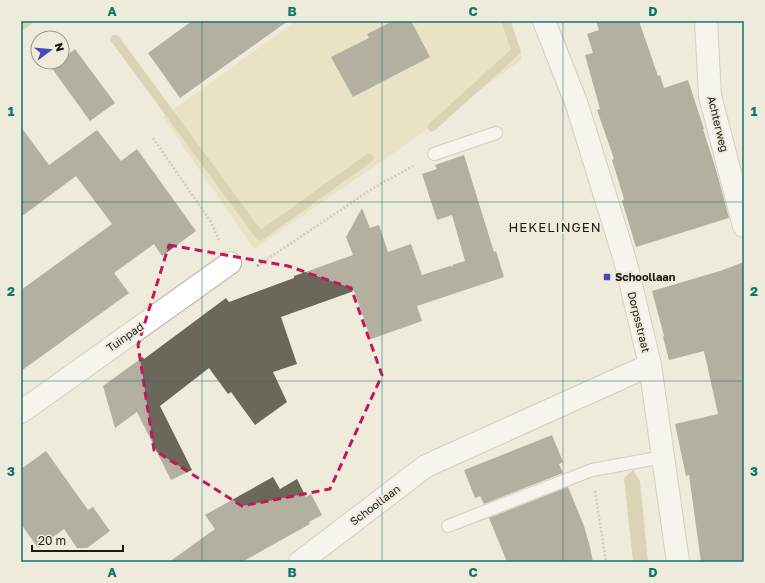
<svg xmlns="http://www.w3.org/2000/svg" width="765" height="583" viewBox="0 0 765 583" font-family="'Golos Text',sans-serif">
	<rect width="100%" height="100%" fill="#eeebdc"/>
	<polygon fill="#e4d8a9" points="296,21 510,21 521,51 521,60 401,148 254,249 163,117"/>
	<polygon fill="#c3b785" points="633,470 640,481 648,562 633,562 624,478"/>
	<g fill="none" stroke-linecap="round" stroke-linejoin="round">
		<g stroke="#c3b785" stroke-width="9">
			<polyline points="21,26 28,21"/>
			<polyline points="115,39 260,236 369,158"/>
			<polyline points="432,127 516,51 506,21"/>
		</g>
	</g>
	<g fill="#6b685b">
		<polygon points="192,21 288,21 180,98 148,53"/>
		<polygon points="393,21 411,21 430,57 353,97 331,57 369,38 367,34"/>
		<polygon points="596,21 639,21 658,76 660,75 664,88 688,80 704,129 703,129 717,173 729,218 636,247 622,201 624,199 612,160 614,159 597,110 600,109 585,55 593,53 587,34 599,30"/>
		<polygon points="75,49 115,103 90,121 51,67 58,62 62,62 62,59"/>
		<polygon points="21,127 49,165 97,130 121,161 137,149 196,231 162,256 154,244 114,273 129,293 21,371 21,290 112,224 76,176 21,217"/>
		<polygon points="464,155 494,252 496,251 504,277 417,306 422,321 371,339 354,291 281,317 297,364 273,372 287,402 255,425 231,392 228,394 209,368 160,406 192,470 171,480 137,412 115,428 103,386 143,357 144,359 226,298 229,302 294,278 294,276 353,255 346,237 362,208 370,228 379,225 388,252 411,244 422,275 450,266 453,267 452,265 465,261 452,215 437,220 422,174 437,169 435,165"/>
		<polygon points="744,262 744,562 701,562 689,475 686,476 675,424 718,414 704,351 669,360 663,337 664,336 652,291 720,271"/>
		<polygon points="552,435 563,462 559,464 563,473 484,504 480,496 475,498 464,470"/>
		<polygon points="46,451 88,510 93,507 110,531 87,548 77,548 64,529 38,548 21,524 21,469"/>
		<polygon points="273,477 280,489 297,479 306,497 311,494 322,515 309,522 310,524 242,562 169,562 215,529 205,515"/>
		<polygon points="568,487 584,526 590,547 593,562 507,562 489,518"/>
	</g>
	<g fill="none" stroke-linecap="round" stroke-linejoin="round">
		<defs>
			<g id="lane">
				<polyline points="434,154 496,133"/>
				<polyline points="448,526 592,470 663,457"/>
			</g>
			<g id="street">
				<polyline points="544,21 577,105 624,257 628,272 650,365 678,562"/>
				<polyline points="706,21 710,96 744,226"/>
				<polyline points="21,412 230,263"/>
				<polyline points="300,562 426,466 650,365"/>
			</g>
		</defs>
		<use href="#lane" stroke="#b2afa0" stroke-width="14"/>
		<use href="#street" stroke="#b2afa0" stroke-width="24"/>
		<g stroke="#acaa9e" stroke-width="2.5" stroke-dasharray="2 2" stroke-linecap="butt">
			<polyline points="153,138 211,222 219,240"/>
			<polyline points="257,266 375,187 415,165"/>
			<polyline points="595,491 606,562"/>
		</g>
		<use href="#lane" stroke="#fff" stroke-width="12"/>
		<use href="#street" stroke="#fff" stroke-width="22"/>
	</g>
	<path d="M0 0H765V583H0ZM169,245L288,266L351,288L382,375L330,489L242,506L154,450L138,345Z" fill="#eeebdc" fill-opacity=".55" fill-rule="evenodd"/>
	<path fill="none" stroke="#c2185b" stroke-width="3" stroke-dasharray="8 5" stroke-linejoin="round" d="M169,245L288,266L351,288L382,375L330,489L242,506L154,450L138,345Z"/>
	<path fill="none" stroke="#0f766e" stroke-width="1" stroke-opacity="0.55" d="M202,21V562M382,21V562M563,21V562M21,202H744M21,381H744"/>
	<rect fill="#434abf" stroke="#eeebdc" stroke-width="1.5" x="603" y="273" width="8" height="8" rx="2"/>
	<g text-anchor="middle" stroke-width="4" stroke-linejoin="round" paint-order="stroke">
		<g font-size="11" fill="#1a1914" stroke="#eeebdc">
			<text transform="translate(718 124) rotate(76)" y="4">Achterweg</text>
			<text transform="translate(639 322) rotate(76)" y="4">Dorpsstraat</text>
			<text transform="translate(125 337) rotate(-35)" y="4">Tuinpad</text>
			<text transform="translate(375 505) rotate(-37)" y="4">Schoollaan</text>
		</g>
		<g font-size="11" font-weight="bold" fill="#1a1914" stroke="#eeebdc" text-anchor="start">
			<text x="615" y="281">Schoollaan</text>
		</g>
		<g font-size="13" letter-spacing="1" fill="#1a1914" stroke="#eeebdc">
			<text x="555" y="232">HEKELINGEN</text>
		</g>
	</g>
	<rect width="765" height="583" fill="none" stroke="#eeebdc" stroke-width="44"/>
	<g transform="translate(50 50) rotate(74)"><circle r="19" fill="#eeebdc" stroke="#99978c"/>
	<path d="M0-3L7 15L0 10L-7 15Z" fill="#434abf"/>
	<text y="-6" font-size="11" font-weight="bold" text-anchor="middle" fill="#1a1914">N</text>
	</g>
	<path d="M32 545v6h91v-6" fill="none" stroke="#1a1914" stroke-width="2"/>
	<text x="38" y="545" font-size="12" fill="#1a1914" stroke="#eeebdc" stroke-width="3" paint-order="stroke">20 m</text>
	<rect x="22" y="22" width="721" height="539" fill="none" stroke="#0f766e" stroke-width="1.5"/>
	<g font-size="13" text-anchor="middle" font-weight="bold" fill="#0f766e">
		<text x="112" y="16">A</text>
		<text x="292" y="16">B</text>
		<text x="473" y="16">C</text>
		<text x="653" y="16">D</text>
		<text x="11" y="116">1</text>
		<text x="754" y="116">1</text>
		<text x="11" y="296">2</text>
		<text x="754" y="296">2</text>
		<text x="11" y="476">3</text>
		<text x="754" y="476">3</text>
		<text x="112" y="577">A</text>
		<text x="292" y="577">B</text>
		<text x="473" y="577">C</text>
		<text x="653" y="577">D</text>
	</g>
</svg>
